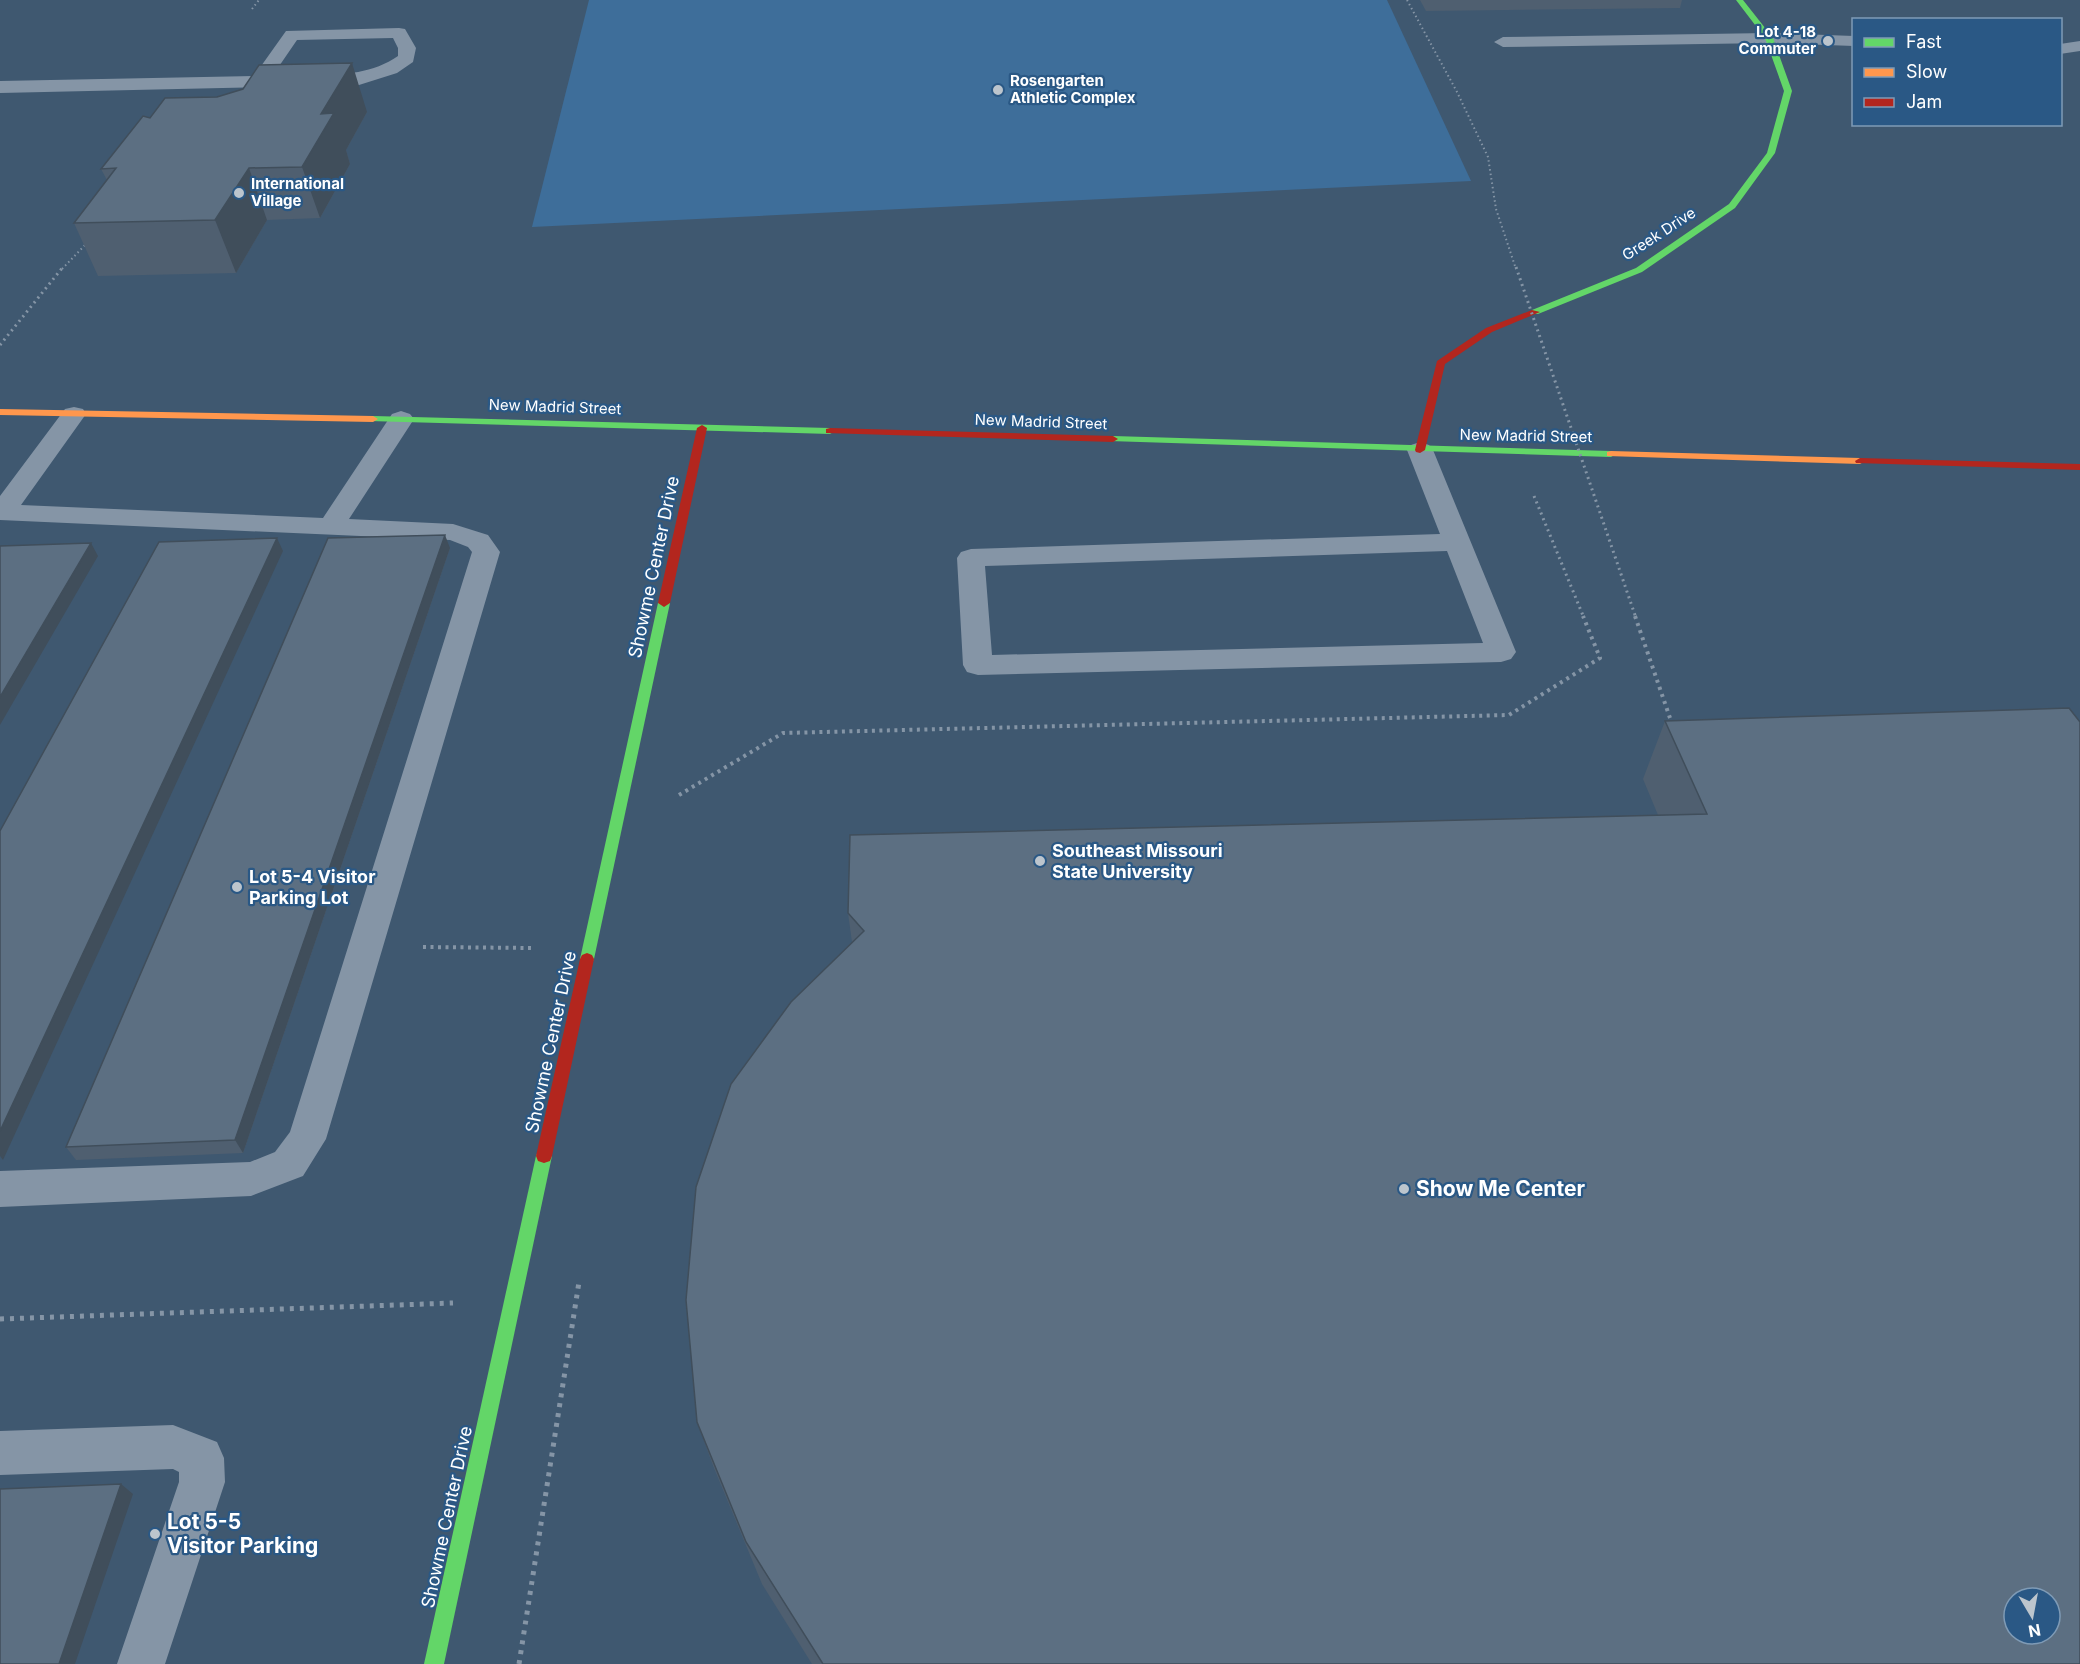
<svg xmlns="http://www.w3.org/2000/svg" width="2080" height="1664" viewBox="0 0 2080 1664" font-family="Inter,sans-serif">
	<rect width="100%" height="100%" fill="#3f5870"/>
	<polygon fill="#3e6e9a" points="589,0 1387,0 1471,181 532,227"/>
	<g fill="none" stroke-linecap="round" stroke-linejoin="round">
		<g stroke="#8595a6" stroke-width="2" stroke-dasharray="1.5 3" stroke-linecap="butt">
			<polyline points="1407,0 1457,92 1488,157 1496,209"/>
			<polyline points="252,9 259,0"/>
			<polyline points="62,269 87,243"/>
		</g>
		<g stroke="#8595a6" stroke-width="3" stroke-dasharray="2 4" stroke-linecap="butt">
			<polyline points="0,345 63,267"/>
			<polyline points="1534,496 1584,618"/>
		</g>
		<g stroke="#8595a6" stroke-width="4" stroke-dasharray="3 4.5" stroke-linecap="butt">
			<polyline points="679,795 783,733 1509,715 1600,658 1583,616"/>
			<polyline points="423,947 532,948"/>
		</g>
		<g stroke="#8595a6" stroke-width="5" stroke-dasharray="4 6" stroke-linecap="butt">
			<polyline points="0,1319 453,1303"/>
			<polyline points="519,1664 579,1282"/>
		</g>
		<g fill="#8595a6" fill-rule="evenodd">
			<path d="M399,28L405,29L416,48L413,62L397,73L359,85L0,93V81L254,76L286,31ZM393,38L398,48V56C362,81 315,74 273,75L297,40Z"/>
			<polygon points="1769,33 1854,36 1854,46 1769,43 1503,47 1494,42 1503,37"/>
			<polygon points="2080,41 2080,51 2060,54 2060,44"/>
			<polygon points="74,407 83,409 86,414 21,505 323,518 392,414 401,411 410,414 414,419 349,519 453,524 488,535 500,552 326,1139 303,1176 251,1196 0,1207 0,1171 250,1162 275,1152 290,1132 472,552 468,547 450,540 0,520 0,496 65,409"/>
			<path d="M1420,442L1429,445L1433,450L1516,652L1511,659L1501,662L978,675L967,672L963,665L957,558L961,552L971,549L1440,534L1407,450L1411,445ZM1447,551L1483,643L992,655L985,566Z"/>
			<polygon points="173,1425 217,1442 224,1458 225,1482 165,1664 117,1664 179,1482 179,1472 173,1469 0,1475 0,1431"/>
		</g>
		<g fill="#63d668" fill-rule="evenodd">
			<polygon points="1736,0 1743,0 1773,38 1792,91 1775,153 1735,208 1642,272 1538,314 1532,314 1532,310 1636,268 1729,204 1767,153 1784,91 1765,38"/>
			<polygon points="373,416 830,428 835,431 830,434 369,421 368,419"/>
			<polygon points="1113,436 1611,451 1616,454 1611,457 1109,441 1108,439"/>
			<polygon points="664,599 670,603 594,959 592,963 582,963 580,959 658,603"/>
			<polygon points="544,1149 550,1151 552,1156 444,1664 424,1664 536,1156 538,1151"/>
		</g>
		<g fill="#ff974d" fill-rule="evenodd">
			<polygon points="0,409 373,416 378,419 373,422 0,415"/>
			<polygon points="1611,451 1860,458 1865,461 1860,464 1607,456 1607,452"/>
		</g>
		<g fill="#b3261e" fill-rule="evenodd">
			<polygon points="1532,310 1540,312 1492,332 1445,364 1425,450 1420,453 1416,452 1415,450 1437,361 1486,328"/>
			<polygon points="702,425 707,428 670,603 664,607 658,603 697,428"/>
			<polygon points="830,428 1113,436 1118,439 1113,442 826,433 826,429"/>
			<polygon points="1860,458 2080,464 2080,470 1856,463 1855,461"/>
			<polygon points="587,953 592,955 594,959 552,1156 550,1161 544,1163 538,1161 536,1156 580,959 582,955"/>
		</g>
		<polyline stroke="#8595a6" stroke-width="2" stroke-dasharray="1.5 3" stroke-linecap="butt" points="1496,209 1516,269"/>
		<polyline stroke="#8595a6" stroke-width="3" stroke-dasharray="2 4" stroke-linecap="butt" points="1516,267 1636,618"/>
		<polyline stroke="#8595a6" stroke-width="4" stroke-dasharray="3 4.5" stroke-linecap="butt" points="1635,616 1670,718"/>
	</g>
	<g fill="#4f5f70">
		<polygon points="1420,0 1682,0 1680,8 1426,11"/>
		<polygon points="367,112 346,150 350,164 320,218 267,220 236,273 98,276 74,223 107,180 101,169 150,118"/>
		<polygon points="450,548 243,1153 76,1160 66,1147"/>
		<polygon points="2069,708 2080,1664 812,1664 762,1584 714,1468 697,1422 852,942 848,913 1658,815 1643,779 1665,721"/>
	</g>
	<g fill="#404e5b">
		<polygon points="352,63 367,112 346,150 350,164 320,218 302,167 321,114"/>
		<polygon points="249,168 267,220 236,273 215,220"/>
		<polygon points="445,535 450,548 243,1153 235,1140"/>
		<polygon points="277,538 283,551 3,1160 0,1156 0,1131"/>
		<polygon points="91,543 98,556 0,725 0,697"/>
		<polygon points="121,1484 133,1494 75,1664 59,1664"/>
	</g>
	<g fill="#5c6f82" stroke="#404e5b" stroke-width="1.5" fill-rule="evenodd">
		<polygon points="352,63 321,114 334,113 302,167 249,168 215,220 74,223 116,168 101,169 143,116 150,118 165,98 217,97 243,89 259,65"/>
		<polygon points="445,535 235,1140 66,1147 328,538"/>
		<polygon points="277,538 0,1131 0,831 159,542"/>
		<polygon points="91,543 0,697 0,546"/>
		<path d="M2069,708L2080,722V1664H823L746,1542L697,1422L686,1300L696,1187L731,1084L791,1002L864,931L848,913L850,835L1707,814L1665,721ZM2014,1598H2050V1634H2014Z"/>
		<polygon points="121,1484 59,1664 0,1664 0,1489"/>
	</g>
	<g fill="#bcc5cd" stroke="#2a5885" stroke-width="2">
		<circle cx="1828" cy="41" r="6"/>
		<circle cx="998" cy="90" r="6"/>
		<circle cx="239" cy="193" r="6"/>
		<circle cx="1040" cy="861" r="6"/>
		<circle cx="237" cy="887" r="6"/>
		<circle cx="1404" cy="1189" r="6"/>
		<circle cx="155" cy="1534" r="6"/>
	</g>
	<g text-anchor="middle" stroke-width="4.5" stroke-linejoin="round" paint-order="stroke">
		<g font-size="15" font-weight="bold" fill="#fff" stroke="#2a5885" text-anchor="start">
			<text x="1816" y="37" text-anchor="end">Lot 4-18<tspan x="1816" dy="17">Commuter</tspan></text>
			<text x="1010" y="86">Rosengarten<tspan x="1010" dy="17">Athletic Complex</tspan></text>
			<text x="251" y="189">International<tspan x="251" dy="17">Village</tspan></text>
		</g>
		<g font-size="15" fill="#fff" stroke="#2a5885">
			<text transform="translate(1659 234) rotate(-33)" y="5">Greek Drive</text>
			<text transform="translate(555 407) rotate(2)" y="5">New Madrid Street</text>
			<text transform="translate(1041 422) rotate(2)" y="5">New Madrid Street</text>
			<text transform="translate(1526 436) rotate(1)" y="5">New Madrid Street</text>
		</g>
		<g font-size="18" fill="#fff" stroke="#2a5885">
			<text transform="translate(654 567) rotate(-78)" y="6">Showme Center Drive</text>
			<text transform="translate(551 1042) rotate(-78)" y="6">Showme Center Drive</text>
			<text transform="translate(447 1517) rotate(-78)" y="6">Showme Center Drive</text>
		</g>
		<g font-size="18" font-weight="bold" fill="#fff" stroke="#2a5885" text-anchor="start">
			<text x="1052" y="857">Southeast Missouri<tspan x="1052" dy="21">State University</tspan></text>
			<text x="249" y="883">Lot 5-4 Visitor<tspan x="249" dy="21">Parking Lot</tspan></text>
		</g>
		<g font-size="21" font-weight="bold" fill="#fff" stroke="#2a5885" text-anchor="start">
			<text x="1416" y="1196">Show Me Center</text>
			<text x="167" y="1529">Lot 5-5<tspan x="167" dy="24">Visitor Parking</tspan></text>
		</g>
	</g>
	<rect x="1852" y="18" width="210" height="108" fill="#2a5885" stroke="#7f9bb6" stroke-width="1.5"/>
	<rect x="1864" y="38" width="30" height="9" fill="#63d668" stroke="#7f9bb6" stroke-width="1.5"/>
	<text x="1906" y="48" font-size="18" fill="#ffffff">Fast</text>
	<rect x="1864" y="68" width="30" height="9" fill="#ff974d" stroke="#7f9bb6" stroke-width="1.5"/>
	<text x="1906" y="78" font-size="18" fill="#ffffff">Slow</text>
	<rect x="1864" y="98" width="30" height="9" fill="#b3261e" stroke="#7f9bb6" stroke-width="1.5"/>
	<text x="1906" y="108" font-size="18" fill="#ffffff">Jam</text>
	<g transform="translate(2032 1616) rotate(170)"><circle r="28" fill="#2a5885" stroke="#7f9bb6" stroke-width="1.5"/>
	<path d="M0-4.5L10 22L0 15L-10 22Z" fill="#bcc5cd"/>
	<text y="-9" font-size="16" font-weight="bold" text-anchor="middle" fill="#ffffff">N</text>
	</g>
</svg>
